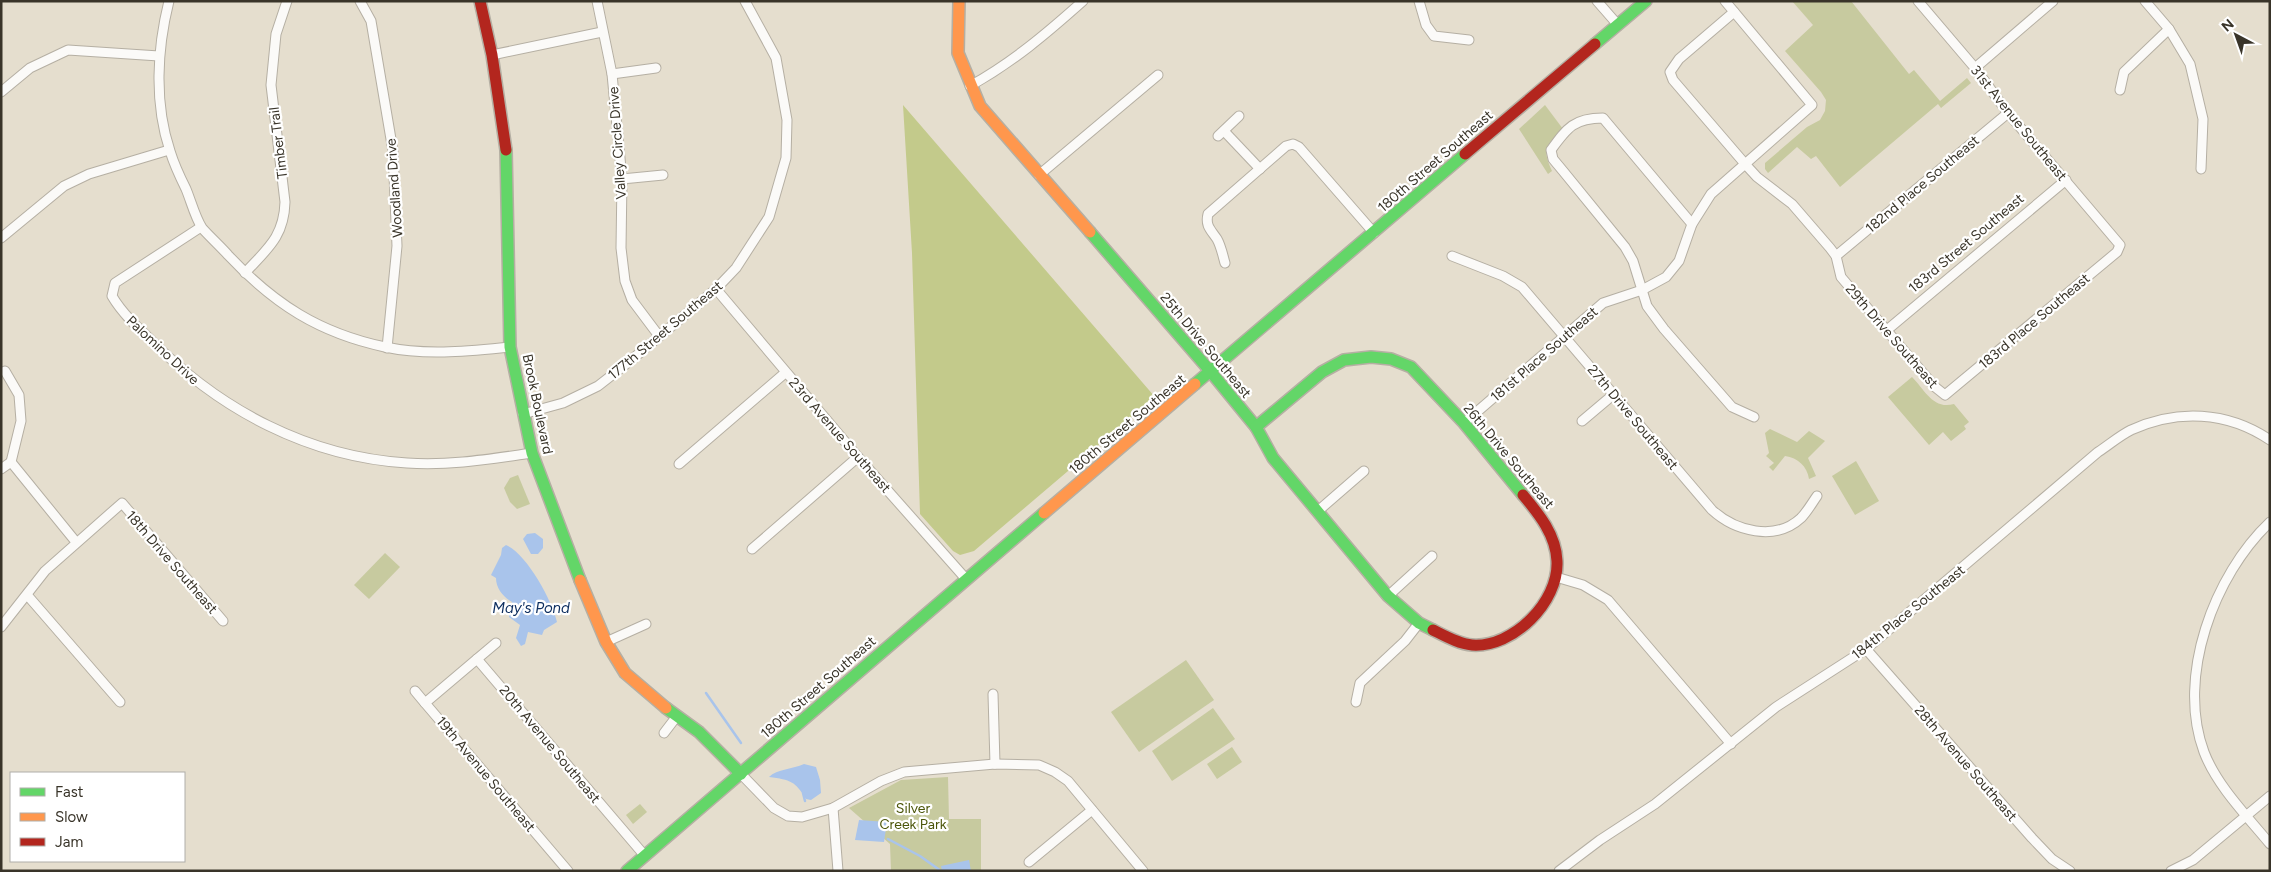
<svg xmlns="http://www.w3.org/2000/svg" width="2271" height="872" viewBox="0 0 2271 872" font-family="Figtree,sans-serif">
	<rect width="100%" height="100%" fill="#e5dece"/>
	<g fill="#c7ca9f">
		<polygon points="1792,1 1851,1 1909,74 1914,70 1940,101 1967,78 1971,83 1941,108 1938,104 1840,187 1816,156 1811,159 1797,147 1768,173 1765,169 1765,163 1807,127 1820,120 1825,111 1826,100 1821,92 1785,51 1813,25"/>
		<path d="M1545,105L1563,129C1545,147 1542,148 1552,171L1548,174L1519,129Z"/>
		<path d="M1912,377C1925,390 1933,410 1954,404L1969,422L1964,426L1966,429L1951,441L1943,432L1929,445L1888,397Z"/>
		<path d="M1770,429L1797,442L1809,431L1825,441L1808,458L1816,476L1809,479C1807,466 1798,458 1785,456L1773,471L1769,467L1774,463L1766,456L1769,453L1765,433Z"/>
		<polygon points="1856,461 1879,501 1855,515 1832,476"/>
		<polygon points="518,475 530,504 517,509 510,502 504,488 510,478"/>
		<polygon points="385,553 400,567 369,599 354,585"/>
		<polygon points="1186,660 1214,700 1139,752 1111,712"/>
		<polygon points="1213,708 1235,739 1172,781 1152,751"/>
		<polygon points="1232,747 1242,762 1217,779 1207,764"/>
		<polygon points="948,777 949,819 981,819 981,871 891,871 890,844 849,808 901,780"/>
		<polygon points="640,804 647,812 633,824 626,815"/>
	</g>
	<polygon fill="#c3ca8b" points="903,105 1155,397 974,551 960,555 953,551 920,514 912,253"/>
	<g fill="#a9c4eb">
		<polygon points="535,533 543,539 543,548 538,554 531,554 523,539 527,534"/>
		<path d="M506,545C526,553 552,600 557,622L544,630L542,635L528,632L525,644L521,646L516,638L520,625L509,617L512,602C503,597 496,588 496,578L491,575L501,555L502,548Z"/>
		<path d="M804,764L816,767L820,780L821,793L811,800L806,799C795,781 791,780 769,777C777,769 793,769 804,764Z"/>
		<polygon points="859,820 887,822 884,842 855,840"/>
		<polygon points="969,860 971,871 942,871 941,866"/>
	</g>
	<g fill="none" stroke-linecap="round" stroke-linejoin="round">
		<g stroke="#a9c4eb" stroke-width="2.5">
			<polyline points="706,693 741,743"/>
			<polyline points="803,793 805,801"/>
			<polyline points="888,839 920,856 941,871"/>
		</g>
		<defs>
			<g id="street">
				<path d="M169,1C157,49 154,103 170,151C174,164 180,177 186,189C191,201 195,217 202,228C210,237 220,246 228,255C274,304 319,333 385,347C427,356 469,351 510,347"/>
				<polyline points="360,1 371,21 393,151 397,246 387,348"/>
				<polyline points="597,1 612,74 622,179 621,248 625,281 632,300 659,336"/>
				<polyline points="1419,1 1426,25 1434,36 1469,40"/>
				<polyline points="1597,1 1618,25"/>
				<polyline points="2145,1 2169,29 2190,64 2203,119 2201,169"/>
				<polyline points="1734,12 1679,59 1670,72 1673,80 1746,165 1757,177 1792,204 1830,248 1836,256 1841,277 1935,387 1945,395 2117,252 2120,245 2008,113 1975,68 1918,1"/>
				<polyline points="492,55 602,32"/>
				<polyline points="1975,68 2053,1"/>
				<polyline points="612,74 656,68"/>
				<path d="M970,86C1013,62 1046,34 1083,1"/>
				<polyline points="2120,90 2124,72 2169,29"/>
				<polyline points="1,92 30,68 68,50 159,56"/>
				<polyline points="1224,131 1260,169"/>
				<polyline points="1218,136 1239,116"/>
				<polyline points="1039,175 1158,75"/>
				<polyline points="622,179 663,175"/>
				<path d="M1692,224L1603,118C1574,118 1567,128 1551,150L1553,159L1563,171L1625,247L1633,261L1647,306L1664,329L1732,407L1754,417"/>
				<path d="M201,227L115,283L112,296C122,313 137,327 152,341C220,410 309,457 407,463C449,466 490,459 532,453"/>
				<polyline points="1,238 64,186 89,174 169,150"/>
				<path d="M1452,256L1503,276L1522,287L1712,510C1735,531 1775,542 1801,518C1807,512 1812,503 1817,496"/>
				<polyline points="1836,256 2008,113"/>
				<path d="M1225,263C1223,256 1221,246 1217,239C1211,230 1205,226 1208,214L1286,146L1293,144L1299,147L1374,233"/>
				<path d="M245,273C267,249 284,237 285,202L271,85L276,34L287,1"/>
				<polyline points="716,289 858,457 966,579"/>
				<polyline points="1887,330 2066,180"/>
				<polyline points="5,371 19,395 21,421 11,462"/>
				<polyline points="523,414 563,403 598,386 630,361 716,289 736,268 769,217 786,158 787,120 776,58 745,1"/>
				<polyline points="1582,421 1614,394"/>
				<polyline points="1464,423 1603,303 1642,290 1666,277 1679,261 1692,224 1711,194 1812,105 1725,1"/>
				<polyline points="11,462 76,542"/>
				<polyline points="679,464 785,373"/>
				<polyline points="1,469 11,462"/>
				<polyline points="1318,511 1364,471"/>
				<path d="M2270,522C2214,575 2176,677 2204,752C2217,786 2247,816 2270,844"/>
				<polyline points="752,549 858,457"/>
				<polyline points="1556,577 1583,585 1608,600 1731,744"/>
				<polyline points="28,596 120,702"/>
				<polyline points="1388,596 1432,556"/>
				<polyline points="1,627 45,571 122,503 223,621"/>
				<polyline points="606,642 646,624"/>
				<polyline points="1866,649 2032,838 2052,859 2070,871"/>
				<polyline points="477,659 496,643"/>
				<polyline points="415,691 425,703"/>
				<polyline points="993,694 995,764"/>
				<polyline points="1356,702 1360,683 1405,641 1419,623"/>
				<polyline points="664,733 677,716"/>
				<polyline points="741,774 774,808 788,816 802,817 833,808 881,781 904,772 995,764 1039,765 1055,772 1068,781 1143,871"/>
				<polyline points="833,808 838,871"/>
				<polyline points="1029,862 1092,810"/>
				<polyline points="568,871 425,703 477,659 645,856"/>
				<path d="M1559,871L1600,840L1655,804L1776,707L1866,649L2098,452C2109,445 2119,436 2131,430C2177,409 2227,411 2270,440"/>
				<polyline points="2171,871 2193,860 2270,796"/>
			</g>
			<g id="fast">
				<polyline points="1595,44 1646,1"/>
				<polyline points="506,150 510,347 532,453 580,580"/>
				<polyline points="1090,232 1211,372 1256,427 1273,458 1388,596 1419,623 1433,630"/>
				<polyline points="1195,384 1465,154"/>
				<polyline points="1256,427 1322,372 1344,360 1371,357 1391,359 1411,367 1464,423 1523,495"/>
				<polyline points="666,708 699,732 741,774"/>
				<polyline points="627,871 1044,513"/>
			</g>
			<g id="slow">
				<polyline points="959,1 958,53 980,106 1090,232"/>
				<polyline points="1044,513 1195,384"/>
				<polyline points="580,580 606,642 625,673 666,708"/>
			</g>
			<g id="jam">
				<polyline points="480,1 492,55 506,150"/>
				<polyline points="1465,154 1595,44"/>
				<path d="M1433,630C1445,636 1459,644 1472,645C1513,648 1559,602 1557,561C1556,535 1539,514 1523,495"/>
			</g>
		</defs>
		<use href="#street" stroke="#b5afa3" stroke-width="11"/>
		<use href="#fast" stroke="#b5afa3" stroke-width="14"/>
		<use href="#slow" stroke="#b5afa3" stroke-width="14"/>
		<use href="#jam" stroke="#b5afa3" stroke-width="14"/>
		<use href="#street" stroke="#fbfaf8" stroke-width="9"/>
		<use href="#fast" stroke="#63d668" stroke-width="11"/>
		<use href="#slow" stroke="#ff974d" stroke-width="11"/>
		<use href="#jam" stroke="#b3261e" stroke-width="11"/>
	</g>
	<g text-anchor="middle" stroke-width="4.5" stroke-linejoin="round" paint-order="stroke">
		<g font-size="14" fill="#393429" stroke="#fff">
			<text transform="translate(2019 123) rotate(51)" y="5">31st Avenue Southeast</text>
			<text transform="translate(278 143) rotate(-97)" y="5">Timber Trail</text>
			<text transform="translate(617 143) rotate(-94)" y="5">Valley Circle Drive</text>
			<text transform="translate(1435 161) rotate(-41)" y="5">180th Street Southeast</text>
			<text transform="translate(1922 184) rotate(-40)" y="5">182nd Place Southeast</text>
			<text transform="translate(394 188) rotate(-94)" y="5">Woodland Drive</text>
			<text transform="translate(1966 243) rotate(-40)" y="5">183rd Street Southeast</text>
			<text transform="translate(2034 321) rotate(-40)" y="5">183rd Place Southeast</text>
			<text transform="translate(665 330) rotate(-40)" y="5">177th Street Southeast</text>
			<text transform="translate(1892 336) rotate(49)" y="5">29th Drive Southeast</text>
			<text transform="translate(1206 345) rotate(50)" y="5">25th Drive Southeast</text>
			<text transform="translate(163 350) rotate(43)" y="5">Palomino Drive</text>
			<text transform="translate(1544 354) rotate(-41)" y="5">181st Place Southeast</text>
			<text transform="translate(538 404) rotate(78)" y="5">Brook Boulevard</text>
			<text transform="translate(1633 417) rotate(50)" y="5">27th Drive Southeast</text>
			<text transform="translate(1127 424) rotate(-40)" y="5">180th Street Southeast</text>
			<text transform="translate(840 435) rotate(49)" y="5">23rd Avenue Southeast</text>
			<text transform="translate(1509 456) rotate(50)" y="5">26th Drive Southeast</text>
			<text transform="translate(172 562) rotate(49)" y="5">18th Drive Southeast</text>
			<text transform="translate(1908 612) rotate(-39)" y="5">184th Place Southeast</text>
			<text transform="translate(818 687) rotate(-41)" y="5">180th Street Southeast</text>
			<text transform="translate(550 744) rotate(50)" y="5">20th Avenue Southeast</text>
			<text transform="translate(1966 763) rotate(49)" y="5">28th Avenue Southeast</text>
			<text transform="translate(486 774) rotate(50)" y="5">19th Avenue Southeast</text>
		</g>
		<g font-size="14" fill="#4b5509" stroke="#fff">
			<text x="913" y="813">Silver<tspan x="913" dy="16">Creek Park</tspan></text>
		</g>
		<g font-size="15" font-style="italic" fill="#0e2f60" stroke="#fff">
			<text x="531" y="613">May's Pond</text>
		</g>
	</g>
	<rect width="2271" height="872" fill="none" stroke="#393429" stroke-width="5"/>
	<rect x="10" y="772" width="175" height="90" fill="#ffffff" stroke="#b0aea9"/>
	<rect x="20" y="788" width="25" height="8" fill="#63d668" stroke="#b0aea9"/>
	<text x="55" y="797" font-size="15" fill="#393429">Fast</text>
	<rect x="20" y="813" width="25" height="8" fill="#ff974d" stroke="#b0aea9"/>
	<text x="55" y="822" font-size="15" fill="#393429">Slow</text>
	<rect x="20" y="838" width="25" height="8" fill="#b3261e" stroke="#b0aea9"/>
	<text x="55" y="847" font-size="15" fill="#393429">Jam</text>
	<g transform="translate(2236 35) rotate(319)" stroke="#ffffff" stroke-width="4" paint-order="stroke">
	<path d="M0-4L9 19L0 12L-9 19Z" fill="#393429"/>
	<text y="-8" font-size="14" font-weight="bold" text-anchor="middle" fill="#393429">N</text>
	</g>
</svg>
